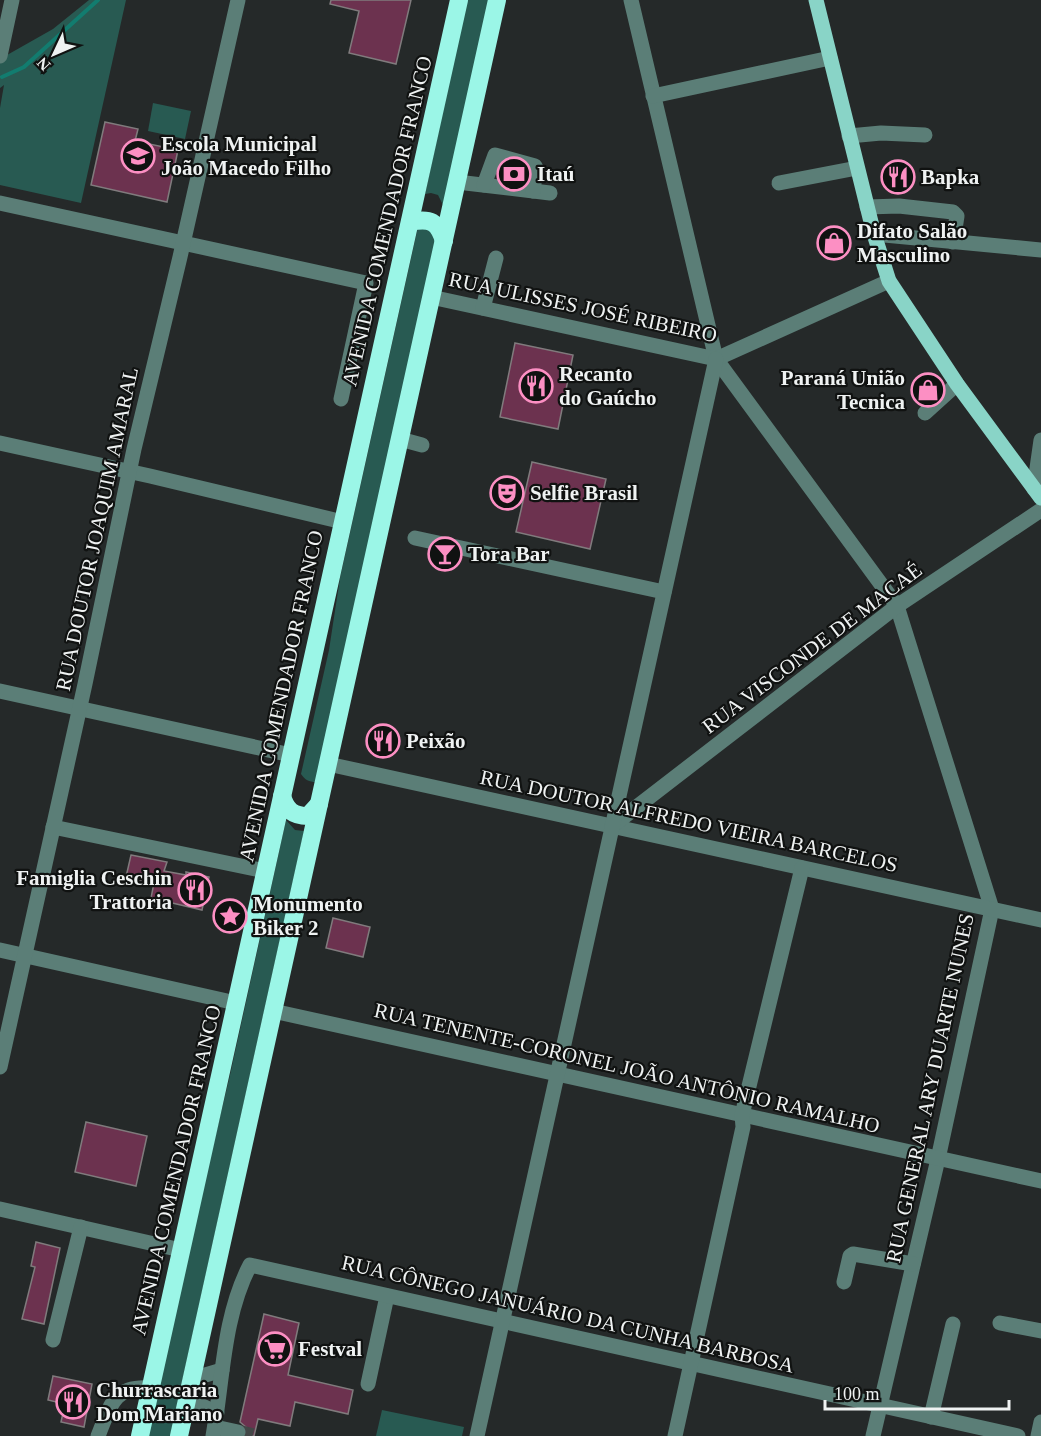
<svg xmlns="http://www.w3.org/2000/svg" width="1041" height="1436" viewBox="0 0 1041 1436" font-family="'Times New Roman',serif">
	<rect width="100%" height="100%" fill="#252929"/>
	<g fill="#285a52">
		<polygon points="89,0 126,0 81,203 0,185 0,108 4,85 0,88 0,59 53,29"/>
		<polygon points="467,0 490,0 444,207 438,195 431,193 425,194"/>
		<polygon points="153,103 191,111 185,139 148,131"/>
		<path d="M418,227L430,228L436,239L316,782C309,782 305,780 301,774L329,650L340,578Z"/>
		<polygon points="286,820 295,830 304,831 170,1436 147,1436 174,1310 230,1075"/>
		<polygon points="382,1410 464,1427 462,1436 376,1436"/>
	</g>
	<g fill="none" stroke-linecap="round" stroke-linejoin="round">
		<polyline stroke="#127c6f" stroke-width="4" points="2,77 24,67 98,0"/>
	</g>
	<g fill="#6c324f" stroke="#807b7d" stroke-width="1.5">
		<polygon points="331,0 411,0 396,64 349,53 359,11 330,4"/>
		<polygon points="105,122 138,129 135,141 178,150 167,202 91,185"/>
		<polygon points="503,167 525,173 524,180 500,177"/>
		<polygon points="515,343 573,355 558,429 500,417"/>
		<polygon points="532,462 606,479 590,549 516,532"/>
		<polygon points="131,855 167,862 164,871 186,875 186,872 209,877 202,910 151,898 154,883 126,877"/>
		<polygon points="333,918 370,927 363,957 326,948"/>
		<polygon points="86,1122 147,1136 136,1186 75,1172"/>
		<polygon points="36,1242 60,1248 44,1324 22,1319 35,1267 31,1266"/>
		<polygon points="264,1314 299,1323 288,1375 353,1390 348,1414 295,1402 290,1426 258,1419 254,1436 247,1436 247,1428 240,1422"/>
		<polygon points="53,1376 92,1384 84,1427 61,1422 65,1404 48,1400"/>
	</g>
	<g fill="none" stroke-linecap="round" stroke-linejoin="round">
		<polyline stroke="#434747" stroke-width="15" stroke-dasharray="15 8" stroke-linecap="butt" points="238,1432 253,1436"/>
		<g stroke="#5b7e77" stroke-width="15">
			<polyline points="631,0 716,359 897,606 992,909 938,1159 873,1436"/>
			<polyline points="0,56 12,0"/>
			<polyline points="653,96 830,58"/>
			<polyline points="849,136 881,133 925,135"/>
			<polyline points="457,182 550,193"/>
			<polyline points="779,183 857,168"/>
			<polyline points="484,185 495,155 535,166 536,168 533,191"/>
			<polyline points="0,203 366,283 341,399"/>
			<polyline points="867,207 899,206 953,212 957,216 953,242"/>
			<polyline points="874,234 1041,250"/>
			<polyline points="431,297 716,359 889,281"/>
			<polyline points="483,308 496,258"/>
			<polyline points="925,413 957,384"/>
			<polyline points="400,439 422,445"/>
			<polyline points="0,443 150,476 343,522"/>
			<polyline points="1034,489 1041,440"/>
			<polyline points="415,538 664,592"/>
			<polyline points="0,691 291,755"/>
			<polyline points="328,764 1041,920"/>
			<polyline points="612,826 897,606 1041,510"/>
			<polyline points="53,827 265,871"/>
			<polyline points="0,950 236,1003"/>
			<polyline points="273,1011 1041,1181"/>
			<polyline points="0,1067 85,684 134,449 180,257 238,0"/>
			<polyline points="0,1209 181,1250"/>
			<polyline points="844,1282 850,1256 853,1254 913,1264"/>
			<polyline points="1000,1323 1041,1331"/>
			<polyline points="53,1340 81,1227"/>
			<polyline points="192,1379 222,1370"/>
			<polyline points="368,1384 387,1296"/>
			<polyline points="188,1399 217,1413"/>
			<polyline points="931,1417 953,1324"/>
			<polyline points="215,1427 238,1432"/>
			<path d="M98,1436C110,1407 113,1385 150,1388"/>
			<path d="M213,1436C223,1379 223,1317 250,1265L1018,1436"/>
			<polyline points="477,1436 716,359"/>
			<polyline points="675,1436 743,1127 742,1115 802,868"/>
			<polyline points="1038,1436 1041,1422"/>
		</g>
		<polyline stroke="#89d4c7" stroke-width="15" points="816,0 874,234 889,281 957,384 1041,498"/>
		<g stroke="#9bf6e7" stroke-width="18">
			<path d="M410,222C430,218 438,221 444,241"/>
			<path d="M282,796C286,810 293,816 308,816L319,804"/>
			<polyline points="140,1436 459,0"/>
			<polyline points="179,1436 497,0"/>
		</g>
	</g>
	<defs>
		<symbol id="school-ring" viewBox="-11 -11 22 22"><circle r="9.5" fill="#101211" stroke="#fc8fc3" stroke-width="1.5"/><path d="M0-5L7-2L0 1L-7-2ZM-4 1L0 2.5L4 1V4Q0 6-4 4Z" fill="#fc8fc3"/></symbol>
		<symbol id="bank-ring" viewBox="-11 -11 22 22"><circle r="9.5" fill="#101211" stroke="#fc8fc3" stroke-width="1.5"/><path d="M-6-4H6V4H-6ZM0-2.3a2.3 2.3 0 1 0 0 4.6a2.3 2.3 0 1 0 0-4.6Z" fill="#fc8fc3"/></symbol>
		<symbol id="restaurant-ring" viewBox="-11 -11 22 22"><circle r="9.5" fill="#101211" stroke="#fc8fc3" stroke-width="1.5"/><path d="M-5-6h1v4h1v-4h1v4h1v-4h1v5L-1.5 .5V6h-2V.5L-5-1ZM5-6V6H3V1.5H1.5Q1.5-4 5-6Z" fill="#fc8fc3"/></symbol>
		<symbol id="shop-ring" viewBox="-11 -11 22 22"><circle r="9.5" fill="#101211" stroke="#fc8fc3" stroke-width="1.5"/><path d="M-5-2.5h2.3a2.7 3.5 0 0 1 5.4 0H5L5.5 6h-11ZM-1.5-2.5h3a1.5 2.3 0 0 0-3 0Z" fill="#fc8fc3"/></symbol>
		<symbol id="theatre-ring" viewBox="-11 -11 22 22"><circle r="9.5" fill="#101211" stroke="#fc8fc3" stroke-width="1.5"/><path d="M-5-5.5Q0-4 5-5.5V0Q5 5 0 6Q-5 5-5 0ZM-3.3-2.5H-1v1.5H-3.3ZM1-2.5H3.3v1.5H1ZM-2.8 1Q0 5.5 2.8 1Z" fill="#fc8fc3"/></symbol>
		<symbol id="bar-ring" viewBox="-11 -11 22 22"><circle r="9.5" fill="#101211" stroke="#fc8fc3" stroke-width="1.5"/><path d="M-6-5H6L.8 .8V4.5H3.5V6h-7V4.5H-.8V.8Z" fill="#fc8fc3"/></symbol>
		<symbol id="sight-ring" viewBox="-11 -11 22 22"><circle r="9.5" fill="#101211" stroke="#fc8fc3" stroke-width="1.5"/><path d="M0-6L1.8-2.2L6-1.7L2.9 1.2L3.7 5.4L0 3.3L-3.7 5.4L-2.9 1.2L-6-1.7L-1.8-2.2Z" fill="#fc8fc3"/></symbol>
		<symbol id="supermarket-ring" viewBox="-11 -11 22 22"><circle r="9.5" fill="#101211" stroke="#fc8fc3" stroke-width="1.5"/><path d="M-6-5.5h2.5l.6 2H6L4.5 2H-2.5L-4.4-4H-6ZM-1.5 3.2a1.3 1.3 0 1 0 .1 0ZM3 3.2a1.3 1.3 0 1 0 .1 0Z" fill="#fc8fc3"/></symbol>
	</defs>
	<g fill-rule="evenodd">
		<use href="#school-ring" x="119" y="137" width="38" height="38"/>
		<use href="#bank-ring" x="495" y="155" width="38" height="38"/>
		<use href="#restaurant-ring" x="879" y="158" width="38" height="38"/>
		<use href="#shop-ring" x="815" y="224" width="38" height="38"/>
		<use href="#restaurant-ring" x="517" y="367" width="38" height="38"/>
		<use href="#shop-ring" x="909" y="371" width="38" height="38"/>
		<use href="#theatre-ring" x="488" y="474" width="38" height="38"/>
		<use href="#bar-ring" x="426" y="535" width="38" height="38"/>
		<use href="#restaurant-ring" x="364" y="722" width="38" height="38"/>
		<use href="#restaurant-ring" x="176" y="871" width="38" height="38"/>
		<use href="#sight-ring" x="211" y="897" width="38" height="38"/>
		<use href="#supermarket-ring" x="256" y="1330" width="38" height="38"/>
		<use href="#restaurant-ring" x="54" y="1383" width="38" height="38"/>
	</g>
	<g text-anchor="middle" stroke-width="4.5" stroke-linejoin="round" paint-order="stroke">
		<g font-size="21" font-weight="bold" fill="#eff2f2" stroke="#101211" text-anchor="start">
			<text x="161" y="151">Escola Municipal<tspan x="161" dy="24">João Macedo Filho</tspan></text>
			<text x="537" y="181">Itaú</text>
			<text x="921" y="184">Bapka</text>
			<text x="857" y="238">Difato Salão<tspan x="857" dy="24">Masculino</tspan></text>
			<text x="559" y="381">Recanto<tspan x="559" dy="24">do Gaúcho</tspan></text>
			<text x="905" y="385" text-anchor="end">Paraná União<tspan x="905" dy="24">Tecnica</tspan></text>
			<text x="530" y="500">Selfie Brasil</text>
			<text x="468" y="561">Tora Bar</text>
			<text x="406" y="748">Peixão</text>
			<text x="172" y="885" text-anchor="end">Famiglia Ceschin<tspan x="172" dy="24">Trattoria</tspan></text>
			<text x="253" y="911">Monumento<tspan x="253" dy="24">Biker 2</tspan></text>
			<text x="298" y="1356">Festval</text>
			<text x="96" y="1397">Churrascaria<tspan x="96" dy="24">Dom Mariano</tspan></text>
		</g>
		<g font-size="21" fill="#eff2f2" stroke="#101211">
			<text transform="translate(387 221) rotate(-77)" y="7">AVENIDA COMENDADOR FRANCO</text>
			<text transform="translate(583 307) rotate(12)" y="7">RUA ULISSES JOSÉ RIBEIRO</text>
			<text transform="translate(97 529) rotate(-78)" y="7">RUA DOUTOR JOAQUIM AMARAL</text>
			<text transform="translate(812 648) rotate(-37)" y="7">RUA VISCONDE DE MACAÉ</text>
			<text transform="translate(281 696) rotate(-78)" y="7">AVENIDA COMENDADOR FRANCO</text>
			<text transform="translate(689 821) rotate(12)" y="7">RUA DOUTOR ALFREDO VIEIRA BARCELOS</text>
			<text transform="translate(627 1068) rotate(13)" y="7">RUA TENENTE-CORONEL JOÃO ANTÔNIO RAMALHO</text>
			<text transform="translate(930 1088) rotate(-78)" y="7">RUA GENERAL ARY DUARTE NUNES</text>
			<text transform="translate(176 1170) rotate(-77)" y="7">AVENIDA COMENDADOR FRANCO</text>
			<text transform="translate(568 1314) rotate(13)" y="7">RUA CÔNEGO JANUÁRIO DA CUNHA BARBOSA</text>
		</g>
	</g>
	<g transform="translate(54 54) rotate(226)" stroke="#101211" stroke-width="4.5" paint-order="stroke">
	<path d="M0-4.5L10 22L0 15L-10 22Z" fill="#eff2f2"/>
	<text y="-9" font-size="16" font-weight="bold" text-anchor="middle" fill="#eff2f2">N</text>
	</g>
	<path d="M825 1400v9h184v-9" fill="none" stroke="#eff2f2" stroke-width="3"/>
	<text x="834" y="1400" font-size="18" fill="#eff2f2" stroke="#101211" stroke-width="4.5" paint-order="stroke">100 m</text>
</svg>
